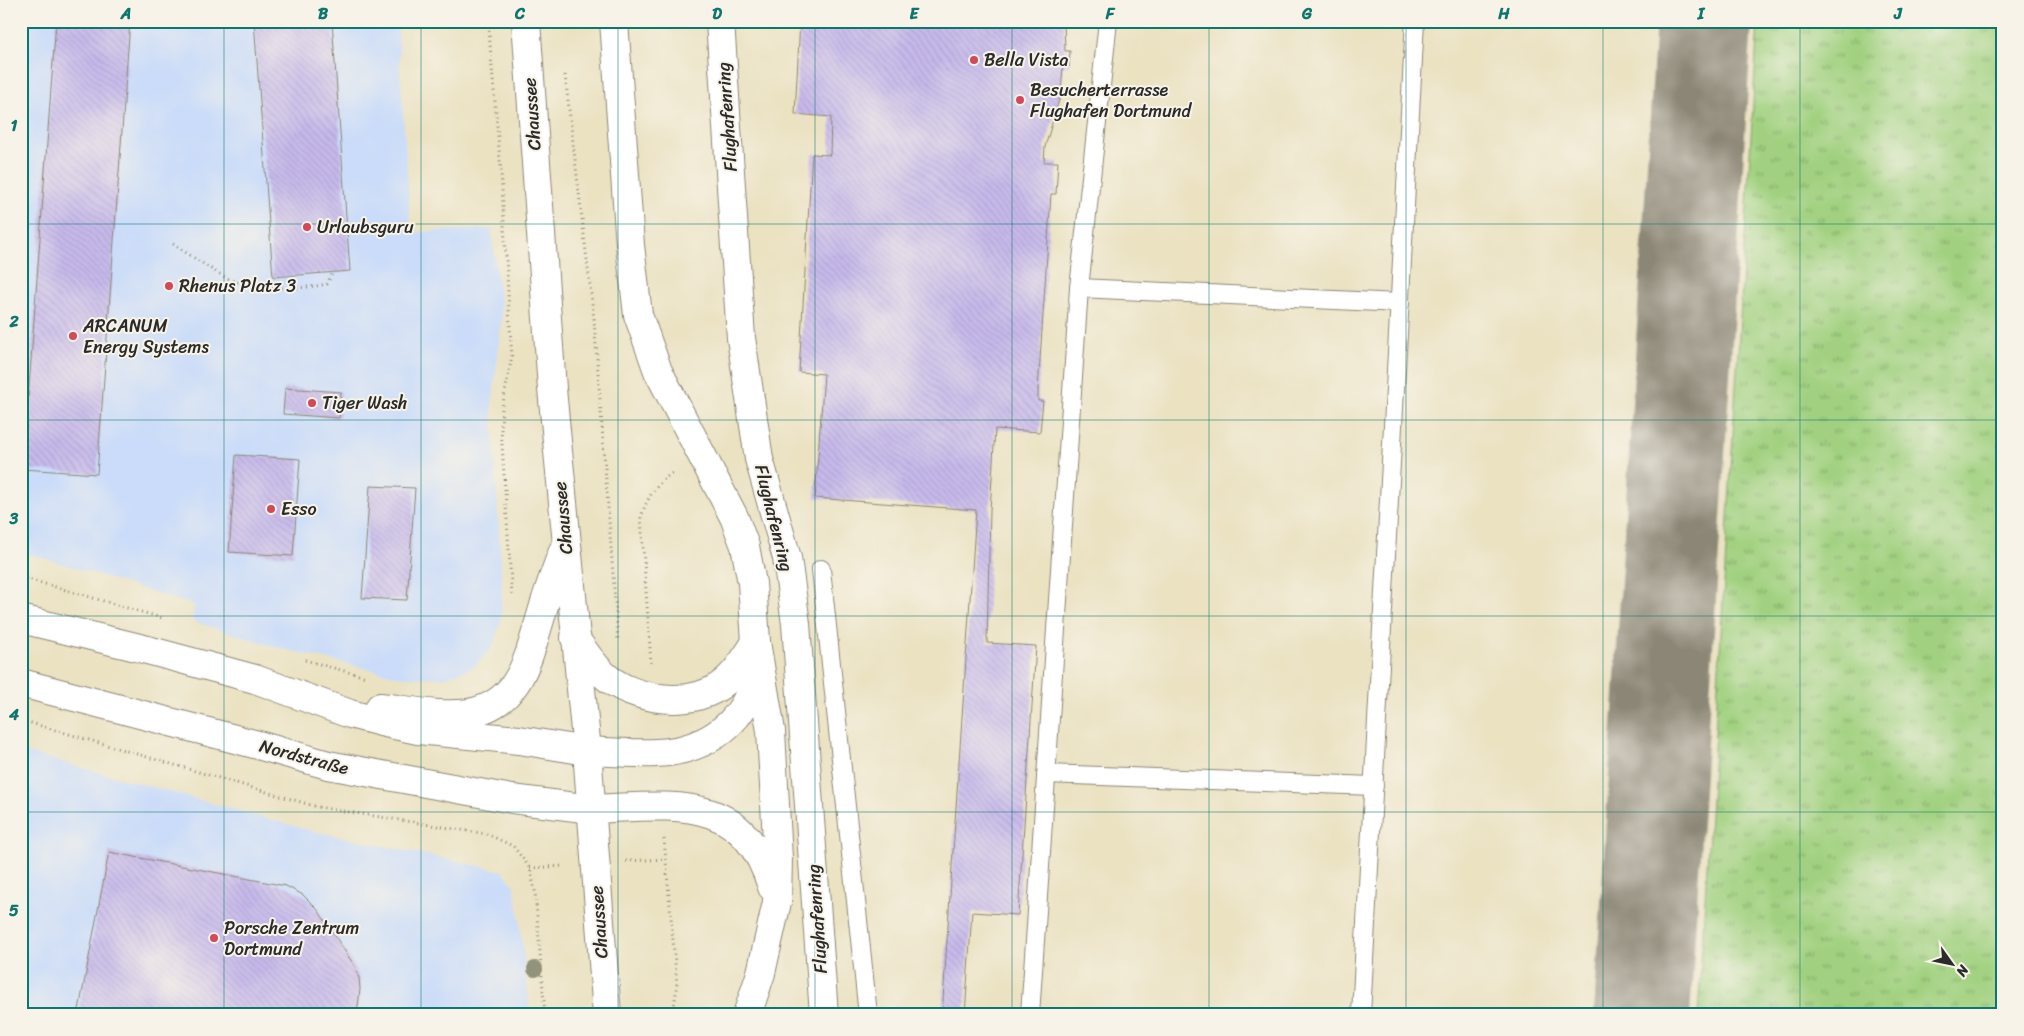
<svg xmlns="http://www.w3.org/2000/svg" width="2024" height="1036" viewBox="0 0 2024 1036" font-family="Sriracha,sans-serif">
	<defs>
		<pattern id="grass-tufts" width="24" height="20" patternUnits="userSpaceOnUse" patternTransform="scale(1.25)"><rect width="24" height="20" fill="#a1d180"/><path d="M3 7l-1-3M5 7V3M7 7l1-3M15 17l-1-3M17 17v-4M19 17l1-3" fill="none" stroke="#83aa69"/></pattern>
		<pattern id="building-back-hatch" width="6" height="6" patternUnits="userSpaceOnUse" patternTransform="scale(1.25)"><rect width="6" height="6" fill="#c7baec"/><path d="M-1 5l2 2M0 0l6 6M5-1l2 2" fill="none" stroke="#aba0cb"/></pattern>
	</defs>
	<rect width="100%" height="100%" fill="#f7f3e8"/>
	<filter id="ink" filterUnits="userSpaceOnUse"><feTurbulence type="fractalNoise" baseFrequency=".02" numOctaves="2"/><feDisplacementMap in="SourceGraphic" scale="10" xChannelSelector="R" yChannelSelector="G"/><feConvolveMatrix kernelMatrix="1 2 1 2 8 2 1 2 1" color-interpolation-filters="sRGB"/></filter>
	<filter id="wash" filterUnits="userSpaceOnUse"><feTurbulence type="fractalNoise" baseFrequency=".0096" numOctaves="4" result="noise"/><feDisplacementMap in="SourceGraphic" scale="20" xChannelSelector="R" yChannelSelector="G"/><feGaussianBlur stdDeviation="1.12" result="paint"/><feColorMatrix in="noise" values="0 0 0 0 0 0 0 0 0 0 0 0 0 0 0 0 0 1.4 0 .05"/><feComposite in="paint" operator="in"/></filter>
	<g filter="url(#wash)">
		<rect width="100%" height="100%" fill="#ebe2c2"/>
		<g fill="#cadcf9">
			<polygon points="21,21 397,21 411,232 491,229 502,316 492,407 502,587 501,621 492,648 474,667 444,678 402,677 283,649 192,621 194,605 21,551"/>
			<polygon points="21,751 312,831 503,871 514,886 519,914 530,1015 21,1015"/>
		</g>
		<polygon fill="url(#grass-tufts)" stroke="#667e56" points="1758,21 2003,21 2003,1015 1698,1015"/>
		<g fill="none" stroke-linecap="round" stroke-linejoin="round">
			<polyline stroke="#8b8676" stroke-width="96" points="1642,1015 1704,21"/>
		</g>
		<g id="blocks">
			<g fill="url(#building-back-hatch)">
				<polygon points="56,21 130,21 97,474 23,469"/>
				<polygon points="254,21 332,21 350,271 273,277"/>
				<polygon points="800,21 1064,21 1065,51 1070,51 1069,67 1063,66 1061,93 1045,147 1044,162 1058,162 1056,194 1051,194 1038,390 1038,401 1043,401 1040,432 995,429 990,510 987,643 1036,646 1018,915 972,912 965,1015 942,1015 976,510 815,498 824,374 799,372 812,154 830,155 831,117 795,114"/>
				<polygon points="285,388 341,392 339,418 283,414"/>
				<polygon points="236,455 300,459 293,556 229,552"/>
				<polygon points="370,486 415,488 407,600 362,598"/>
				<polygon points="109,852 286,886 303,895 318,910 354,965 359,978 360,989 357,1015 78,1015"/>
			</g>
		</g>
	</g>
	<g filter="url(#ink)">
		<use href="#blocks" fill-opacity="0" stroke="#8b8676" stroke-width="1"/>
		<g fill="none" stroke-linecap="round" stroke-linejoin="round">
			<defs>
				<g id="lane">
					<polyline points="1079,288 1400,303"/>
					<polyline points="821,569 868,1015"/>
					<polyline points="1046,774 1374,786"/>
					<polyline points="1030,1015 1079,288 1108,21"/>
					<polyline points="1361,1015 1415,21"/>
				</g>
				<g id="street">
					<polyline points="614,21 630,245 638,315 658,371 734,517 745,546 752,583 756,642 771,731 778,859 777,902 761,973 747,1015"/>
					<polyline points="720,21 741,338 759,459 787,558 796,624 824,1015"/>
					<path d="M575,638C583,650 592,663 603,674C632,701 695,710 726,681C739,670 747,656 756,642"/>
					<path d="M587,751C610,752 633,754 656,753C707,751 752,720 755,666"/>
					<path d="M591,809C673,806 743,791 772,887"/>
				</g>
				<g id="secondary">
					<polyline points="526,21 552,389 587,751 607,1015"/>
					<polyline points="21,619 140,648 255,679 350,714 381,722 418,730 519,740 587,751"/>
					<polyline points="21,683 258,745 328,765 512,799 591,809"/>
					<path d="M380,707C408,710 440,717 468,713C520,705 528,658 541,616C547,594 555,572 563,551"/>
				</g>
			</defs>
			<use href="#lane" stroke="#8b8676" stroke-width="20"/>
			<use href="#street" stroke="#8b8676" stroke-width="30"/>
			<use href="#secondary" stroke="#8b8676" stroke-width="30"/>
			<g stroke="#8b8676" stroke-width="3" stroke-dasharray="1 4" stroke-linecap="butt">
				<polyline points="488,21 501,172 511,343 512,356 502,408 501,429 512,596"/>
				<polyline points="565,75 594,319 618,641"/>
				<path d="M173,244C190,255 207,267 225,277C251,291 299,290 327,284L333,272"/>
				<polyline points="21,577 162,618"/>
				<polyline points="305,660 366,677"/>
				<path d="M651,663L641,518C646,499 657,482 674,472"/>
				<polyline points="21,720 318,807 487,834 513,846 530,868 535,891 545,1015"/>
				<polyline points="664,839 677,985 673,1015"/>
				<polyline points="626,861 666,859"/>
				<polyline points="530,868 563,866"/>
			</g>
			<use href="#lane" stroke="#fff" stroke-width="18"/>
			<use href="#street" stroke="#fff" stroke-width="28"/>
			<use href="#secondary" stroke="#fff" stroke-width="28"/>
		</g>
		<circle fill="#91947a" cx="535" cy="969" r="8"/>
	</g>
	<path fill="none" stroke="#0f766e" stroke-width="1" stroke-opacity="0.55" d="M224,21V1015M421,21V1015M618,21V1015M815,21V1015M1012,21V1015M1209,21V1015M1406,21V1015M1603,21V1015M1800,21V1015M21,224H2003M21,420H2003M21,616H2003M21,812H2003"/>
	<g fill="#d1495b" stroke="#f7f3e8" stroke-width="2">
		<circle cx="974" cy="60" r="5"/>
		<circle cx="1020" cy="100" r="5"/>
		<circle cx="307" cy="227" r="5"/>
		<circle cx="169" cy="286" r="5"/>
		<circle cx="73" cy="336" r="5"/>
		<circle cx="312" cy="403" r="5"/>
		<circle cx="271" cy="509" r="5"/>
		<circle cx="214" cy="938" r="5"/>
	</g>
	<g text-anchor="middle" stroke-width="4" stroke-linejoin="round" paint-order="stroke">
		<g font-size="18" fill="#2b2b2b" stroke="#f7f3e8" text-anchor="start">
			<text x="984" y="66">Bella Vista</text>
			<text x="1030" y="96">Besucherterrasse<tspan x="1030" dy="21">Flughafen Dortmund</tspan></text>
			<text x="317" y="233">Urlaubsguru</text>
			<text x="179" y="292">Rhenus Platz 3</text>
			<text x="83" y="332">ARCANUM<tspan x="83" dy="21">Energy Systems</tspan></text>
			<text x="322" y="409">Tiger Wash</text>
			<text x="281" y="515">Esso</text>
			<text x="224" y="934">Porsche Zentrum<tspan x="224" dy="21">Dortmund</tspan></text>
		</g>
		<g font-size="18" fill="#2b2b2b" stroke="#f7f3e8">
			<text transform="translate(532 114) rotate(-94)" y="6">Chaussee</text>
			<text transform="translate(727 117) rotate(-94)" y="6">Flughafenring</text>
			<text transform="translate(563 518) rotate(-95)" y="6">Chaussee</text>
			<text transform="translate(774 518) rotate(76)" y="6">Flughafenring</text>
			<text transform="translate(304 757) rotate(15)" y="6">Nordstraße</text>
			<text transform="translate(817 919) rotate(-94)" y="6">Flughafenring</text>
			<text transform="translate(599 922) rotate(-94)" y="6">Chaussee</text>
		</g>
	</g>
	<rect width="2024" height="1036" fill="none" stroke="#f7f3e8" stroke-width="55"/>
	<g transform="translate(1952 964) rotate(123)" stroke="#f7f3e8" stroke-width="4" paint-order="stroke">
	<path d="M0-4L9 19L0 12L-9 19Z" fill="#2b2b2b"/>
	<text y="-8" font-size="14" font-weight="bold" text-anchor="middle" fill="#2b2b2b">N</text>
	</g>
	<rect x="28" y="28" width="1968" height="980" fill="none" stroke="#0f766e" stroke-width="2"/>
	<g font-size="16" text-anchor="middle" font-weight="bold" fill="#0f766e">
		<text x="126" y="19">A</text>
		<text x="323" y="19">B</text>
		<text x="520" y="19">C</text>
		<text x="717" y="19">D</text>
		<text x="914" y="19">E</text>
		<text x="1110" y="19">F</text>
		<text x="1307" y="19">G</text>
		<text x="1504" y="19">H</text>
		<text x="1701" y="19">I</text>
		<text x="1898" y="19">J</text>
		<text x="14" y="131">1</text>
		<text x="14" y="327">2</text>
		<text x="14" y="524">3</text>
		<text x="14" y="720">4</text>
		<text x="14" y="916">5</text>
	</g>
</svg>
